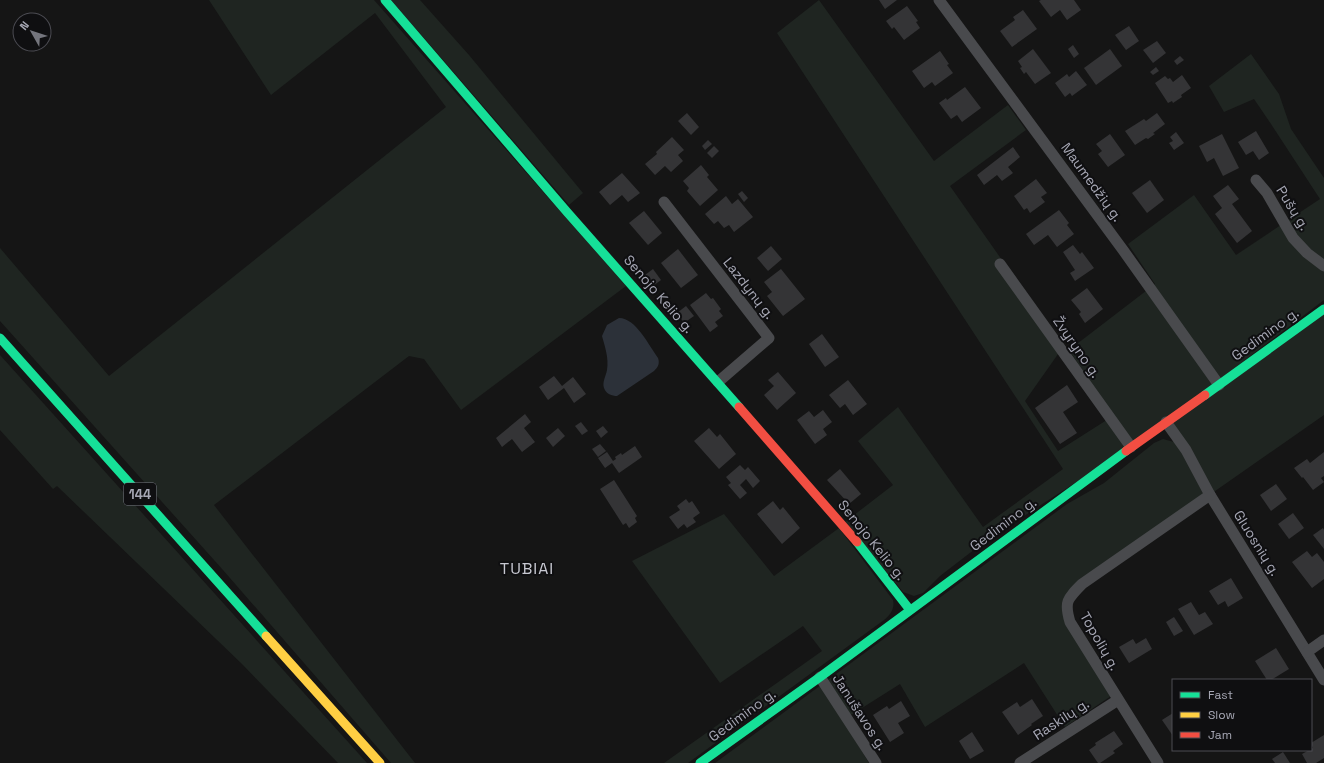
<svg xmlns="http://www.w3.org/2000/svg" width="1324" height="763" viewBox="0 0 1324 763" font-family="'Space Grotesk',sans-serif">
	<rect width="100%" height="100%" fill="#151515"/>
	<g fill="#1f2521">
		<polygon points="209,0 374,0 626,286 461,410 424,359 409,356 214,505 415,763 391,763 223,570 0,321 0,248 109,376 446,107 375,13 271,95"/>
		<polygon points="391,0 420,0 469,55 583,193 569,205"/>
		<polygon points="819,0 934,161 1008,105 1026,130 950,186 1063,347 1025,401 1058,451 1113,416 1069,350 1155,284 1128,244 1194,195 1236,255 1320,199 1271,124 1254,99 1224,112 1209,86 1251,54 1279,94 1291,129 1324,178 1324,300 1131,447 1033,510 975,549 940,576 923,593 914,596 903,592 845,522 893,485 858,441 898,407 983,527 1063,469 777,33"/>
		<polygon points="1324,309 1324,415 1082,584 1066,610 1111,696 1065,727 1024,663 925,727 900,684 843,720 869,763 715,763 1067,504 1104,483 1154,443 1163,439 1174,442 1166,422"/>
		<polygon points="0,355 367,763 338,763 242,664 57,486 53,489 0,430"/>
		<path d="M724,514L774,576L839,528L893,600C895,609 890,615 884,620L688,763H664L822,651L803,626L720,683L632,561Z"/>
	</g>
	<path fill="#2c3139" d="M619,318C636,318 649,346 658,358C660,364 658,367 654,371L617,396C612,396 606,394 604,388C602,382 606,376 607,370C609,358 605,347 602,336L607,325Z"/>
	<g fill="#343436">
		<polygon points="879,0 897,0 885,9"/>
		<polygon points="1041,0 1074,0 1081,10 1067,20 1060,10 1051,17 1039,1"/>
		<polygon points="907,6 918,21 916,22 920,28 904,40 894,27 892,29 886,21"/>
		<polygon points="1023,10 1037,29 1012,47 1000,31 1015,20 1013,17"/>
		<polygon points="1129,26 1139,41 1126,50 1115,35"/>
		<polygon points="1157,41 1166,53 1153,63 1143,50"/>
		<polygon points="1073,45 1079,54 1074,58 1068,49"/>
		<polygon points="1033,49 1051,73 1035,84 1026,72 1024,74 1020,68 1022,67 1018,61"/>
		<polygon points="1110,49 1122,66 1096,85 1084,68"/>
		<polygon points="940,51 949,64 947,65 953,73 935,86 932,82 924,88 912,71"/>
		<polygon points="1180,56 1184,60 1177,65 1174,61"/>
		<polygon points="1156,67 1159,71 1153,75 1150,72"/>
		<polygon points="1076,71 1087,85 1072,96 1070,93 1065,97 1055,83 1067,74 1069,77"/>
		<polygon points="1182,75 1191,88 1181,95 1182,97 1173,103 1172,101 1168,103 1155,83 1165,76 1168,79 1170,78 1173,82"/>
		<polygon points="965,87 981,108 962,122 957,115 951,119 939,103 946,98 947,100"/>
		<polygon points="687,113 699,127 691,135 678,121"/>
		<polygon points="1157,113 1165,124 1153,133 1155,134 1148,139 1146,138 1135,145 1125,131 1144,119 1146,121"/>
		<polygon points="1256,131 1269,153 1259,160 1253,151 1246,155 1238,142"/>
		<polygon points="1176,132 1184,143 1174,150 1169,143 1173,141 1170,137"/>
		<polygon points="1110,134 1125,155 1108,167 1098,154 1102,151 1096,144"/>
		<polygon points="1222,134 1239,168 1223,176 1214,158 1207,162 1199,146"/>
		<polygon points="672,137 684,150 678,155 683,161 671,172 665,166 655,175 645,164 657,154 656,152"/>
		<polygon points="708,140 712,144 705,150 702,146"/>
		<polygon points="714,146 719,151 712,158 707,153"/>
		<polygon points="1013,147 1020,157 1008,167 1013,173 1002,181 997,175 984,185 977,175"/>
		<polygon points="701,165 709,175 707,177 718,190 700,206 687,191 689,188 683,181"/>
		<polygon points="622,173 640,193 628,202 622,195 610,205 599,192"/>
		<polygon points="1036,179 1047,193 1041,197 1045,202 1030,213 1027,208 1024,210 1014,196"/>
		<polygon points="1150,180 1164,200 1147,213 1132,193"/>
		<polygon points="1228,185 1239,199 1232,204 1252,231 1237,243 1215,214 1222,208 1213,196"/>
		<polygon points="742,191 748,198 744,202 738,194"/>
		<polygon points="726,196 732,204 738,199 753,217 734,232 729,225 724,228 718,221 714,224 705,214"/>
		<polygon points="1059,210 1069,223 1067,225 1074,234 1057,247 1048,235 1034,245 1026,234"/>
		<polygon points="644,211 662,233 648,245 629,223"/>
		<polygon points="1073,245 1080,254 1082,252 1094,268 1075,281 1070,273 1075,270 1063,252"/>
		<polygon points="771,246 782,259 768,271 757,258"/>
		<polygon points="678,249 698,275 681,288 661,263"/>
		<polygon points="653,269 661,280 653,286 645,275"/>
		<polygon points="781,269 805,299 783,316 767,296 772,292 764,282"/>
		<polygon points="1087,288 1103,309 1085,323 1079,314 1081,312 1071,300"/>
		<polygon points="706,293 711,299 713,298 721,309 719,311 723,316 715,322 718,326 710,332 690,305"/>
		<polygon points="686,306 694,316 684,323 677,313"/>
		<polygon points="822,334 839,357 825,367 809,344"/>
		<polygon points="778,372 796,393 777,410 764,395 774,386 768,380"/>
		<polygon points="554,376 562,386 573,377 586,394 574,403 564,388 548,400 539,387"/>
		<polygon points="848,380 867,404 853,415 845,404 840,408 829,395"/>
		<polygon points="1067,385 1078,402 1063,412 1077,433 1060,444 1035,408"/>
		<polygon points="823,410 832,422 823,429 827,435 815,444 797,420 809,411 814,417"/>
		<polygon points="525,414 531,422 524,428 535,442 522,452 512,439 502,447 496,438"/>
		<polygon points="581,422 588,431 582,435 575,426"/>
		<polygon points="603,426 608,432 601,438 596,431"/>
		<polygon points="558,428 565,436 553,447 546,438"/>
		<polygon points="709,428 717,437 720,434 736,454 719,469 694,441"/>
		<polygon points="600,444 606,451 598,457 592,449"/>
		<polygon points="635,446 642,457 619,473 612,463 605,468 598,458 607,452 613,461 616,459 615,457 621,453 622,455"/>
		<polygon points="1324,452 1324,476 1321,478 1324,482 1313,490 1303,477 1302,478 1294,468 1307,459 1310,463"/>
		<polygon points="740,465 745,470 748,467 760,481 753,488 746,479 740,485 747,493 740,499 728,485 731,483 726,477"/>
		<polygon points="840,469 861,494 849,504 827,480"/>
		<polygon points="614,480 637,516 635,518 637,522 629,528 626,523 623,525 600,489"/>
		<polygon points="1276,484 1287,499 1271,511 1260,495"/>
		<polygon points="686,499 689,503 692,501 700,513 693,518 696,522 687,528 684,524 678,529 669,517 680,510 677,506"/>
		<polygon points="773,501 780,510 783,507 800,528 782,544 757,514"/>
		<polygon points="1293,513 1304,528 1289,539 1278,524"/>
		<polygon points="1323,528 1324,530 1324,549 1313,535"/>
		<polygon points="1307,551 1312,557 1317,553 1324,562 1324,579 1312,588 1292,562"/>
		<polygon points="1231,578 1243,598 1228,607 1225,601 1218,605 1209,591"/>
		<polygon points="1191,602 1199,615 1205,612 1213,624 1194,635 1178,609"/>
		<polygon points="1174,617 1183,631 1174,636 1166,622"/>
		<polygon points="1146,638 1152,649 1129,663 1119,647 1133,639 1136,644"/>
		<polygon points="1276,648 1289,669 1271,680 1267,680 1255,661"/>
		<polygon points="1032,699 1043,716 1031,724 1032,725 1018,735 1002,712 1017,702 1020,707"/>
		<polygon points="901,701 910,716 898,723 904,733 890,742 873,715 887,706 889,709"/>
		<polygon points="1173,713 1173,736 1162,720"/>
		<polygon points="1114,731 1123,744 1113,751 1115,753 1100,763 1098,763 1089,750 1096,745 1095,743"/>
		<polygon points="972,732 984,751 970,759 959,741"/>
		<polygon points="1324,735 1324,758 1316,763 1307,763 1302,754 1313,748 1311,743"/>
		<polygon points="1283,752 1290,763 1275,763 1272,759"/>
	</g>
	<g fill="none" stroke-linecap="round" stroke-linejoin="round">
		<g stroke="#494a4d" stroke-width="11">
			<polyline points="939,0 1123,250 1219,385"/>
			<polyline points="1256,180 1267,193 1293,238 1307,253 1324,266"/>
			<polyline points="664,202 769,338 718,382"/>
			<polyline points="1000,264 1131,447"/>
			<polyline points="1166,422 1186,450 1210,495 1324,680"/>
			<polyline points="1307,652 1324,640"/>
			<polyline points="820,677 876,763"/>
			<polyline points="1020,763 1118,700"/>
			<path d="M1158,763L1070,622C1064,602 1067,599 1082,584L1210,495"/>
		</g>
		<g stroke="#16e098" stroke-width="9">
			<polyline points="385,0 567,212 739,407"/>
			<polyline points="0,338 266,636"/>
			<polyline points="1205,395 1324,309"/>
			<polyline points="857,542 910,610"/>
			<polyline points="700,763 820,677 1126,451"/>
		</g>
		<polyline stroke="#ffcf43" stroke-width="9" points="266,636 380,763"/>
		<g stroke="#f24e42" stroke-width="9">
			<polyline points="739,407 857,542"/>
			<polyline points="1126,451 1205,395"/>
		</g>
	</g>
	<g text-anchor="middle" stroke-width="4" stroke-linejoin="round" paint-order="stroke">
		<rect fill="#0f0f11" stroke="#797a84" stroke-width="1" x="124" y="483" width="32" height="22" rx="3"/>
		<g font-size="13" font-weight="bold" fill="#a7a8b5">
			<text x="140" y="499">144</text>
		</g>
		<g font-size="14" fill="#a7a8b5" stroke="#0f0f11">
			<text transform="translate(1092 182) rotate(54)" y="5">Maumedžių g.</text>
			<text transform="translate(1293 208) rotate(58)" y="5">Pušų g.</text>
			<text transform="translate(749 288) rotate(52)" y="5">Lazdynų g.</text>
			<text transform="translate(659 294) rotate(49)" y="5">Senojo Kelio g.</text>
			<text transform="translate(1265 334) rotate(-36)" y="5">Gedimino g.</text>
			<text transform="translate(1077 347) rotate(55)" y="5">Žvyryno g.</text>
			<text transform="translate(1003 524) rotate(-37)" y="5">Gedimino g.</text>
			<text transform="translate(872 540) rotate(51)" y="5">Senojo Kelio g.</text>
			<text transform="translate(1257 543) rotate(58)" y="5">Gluosnių g.</text>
			<text transform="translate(1100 641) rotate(60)" y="5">Topolių g.</text>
			<text transform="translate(860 712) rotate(57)" y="5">Janušavos g.</text>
			<text transform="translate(742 715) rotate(-36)" y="5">Gedimino g.</text>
			<text transform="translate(1061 719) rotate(-33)" y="5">Raskilų g.</text>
		</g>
		<g font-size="16" letter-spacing="1" fill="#c7c8d1" stroke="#0f0f11">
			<text x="527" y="574">TUBIAI</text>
		</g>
	</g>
	<rect x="1172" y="679" width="140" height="72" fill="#0f0f11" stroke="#4c4c53"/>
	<rect x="1180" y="692" width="20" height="6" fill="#16e098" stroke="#4c4c53"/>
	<text x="1208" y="699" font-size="12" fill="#a7a8b5">Fast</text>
	<rect x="1180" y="712" width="20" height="6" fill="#ffcf43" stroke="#4c4c53"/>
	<text x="1208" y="719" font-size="12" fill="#a7a8b5">Slow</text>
	<rect x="1180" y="732" width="20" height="6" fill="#f24e42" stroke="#4c4c53"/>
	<text x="1208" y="739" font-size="12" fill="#a7a8b5">Jam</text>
	<g transform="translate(32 32) rotate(309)"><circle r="19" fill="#0f0f11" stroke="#4c4c53"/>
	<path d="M0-3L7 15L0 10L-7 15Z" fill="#74757d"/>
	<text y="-6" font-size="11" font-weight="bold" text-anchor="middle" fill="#a7a8b5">N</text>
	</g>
</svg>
